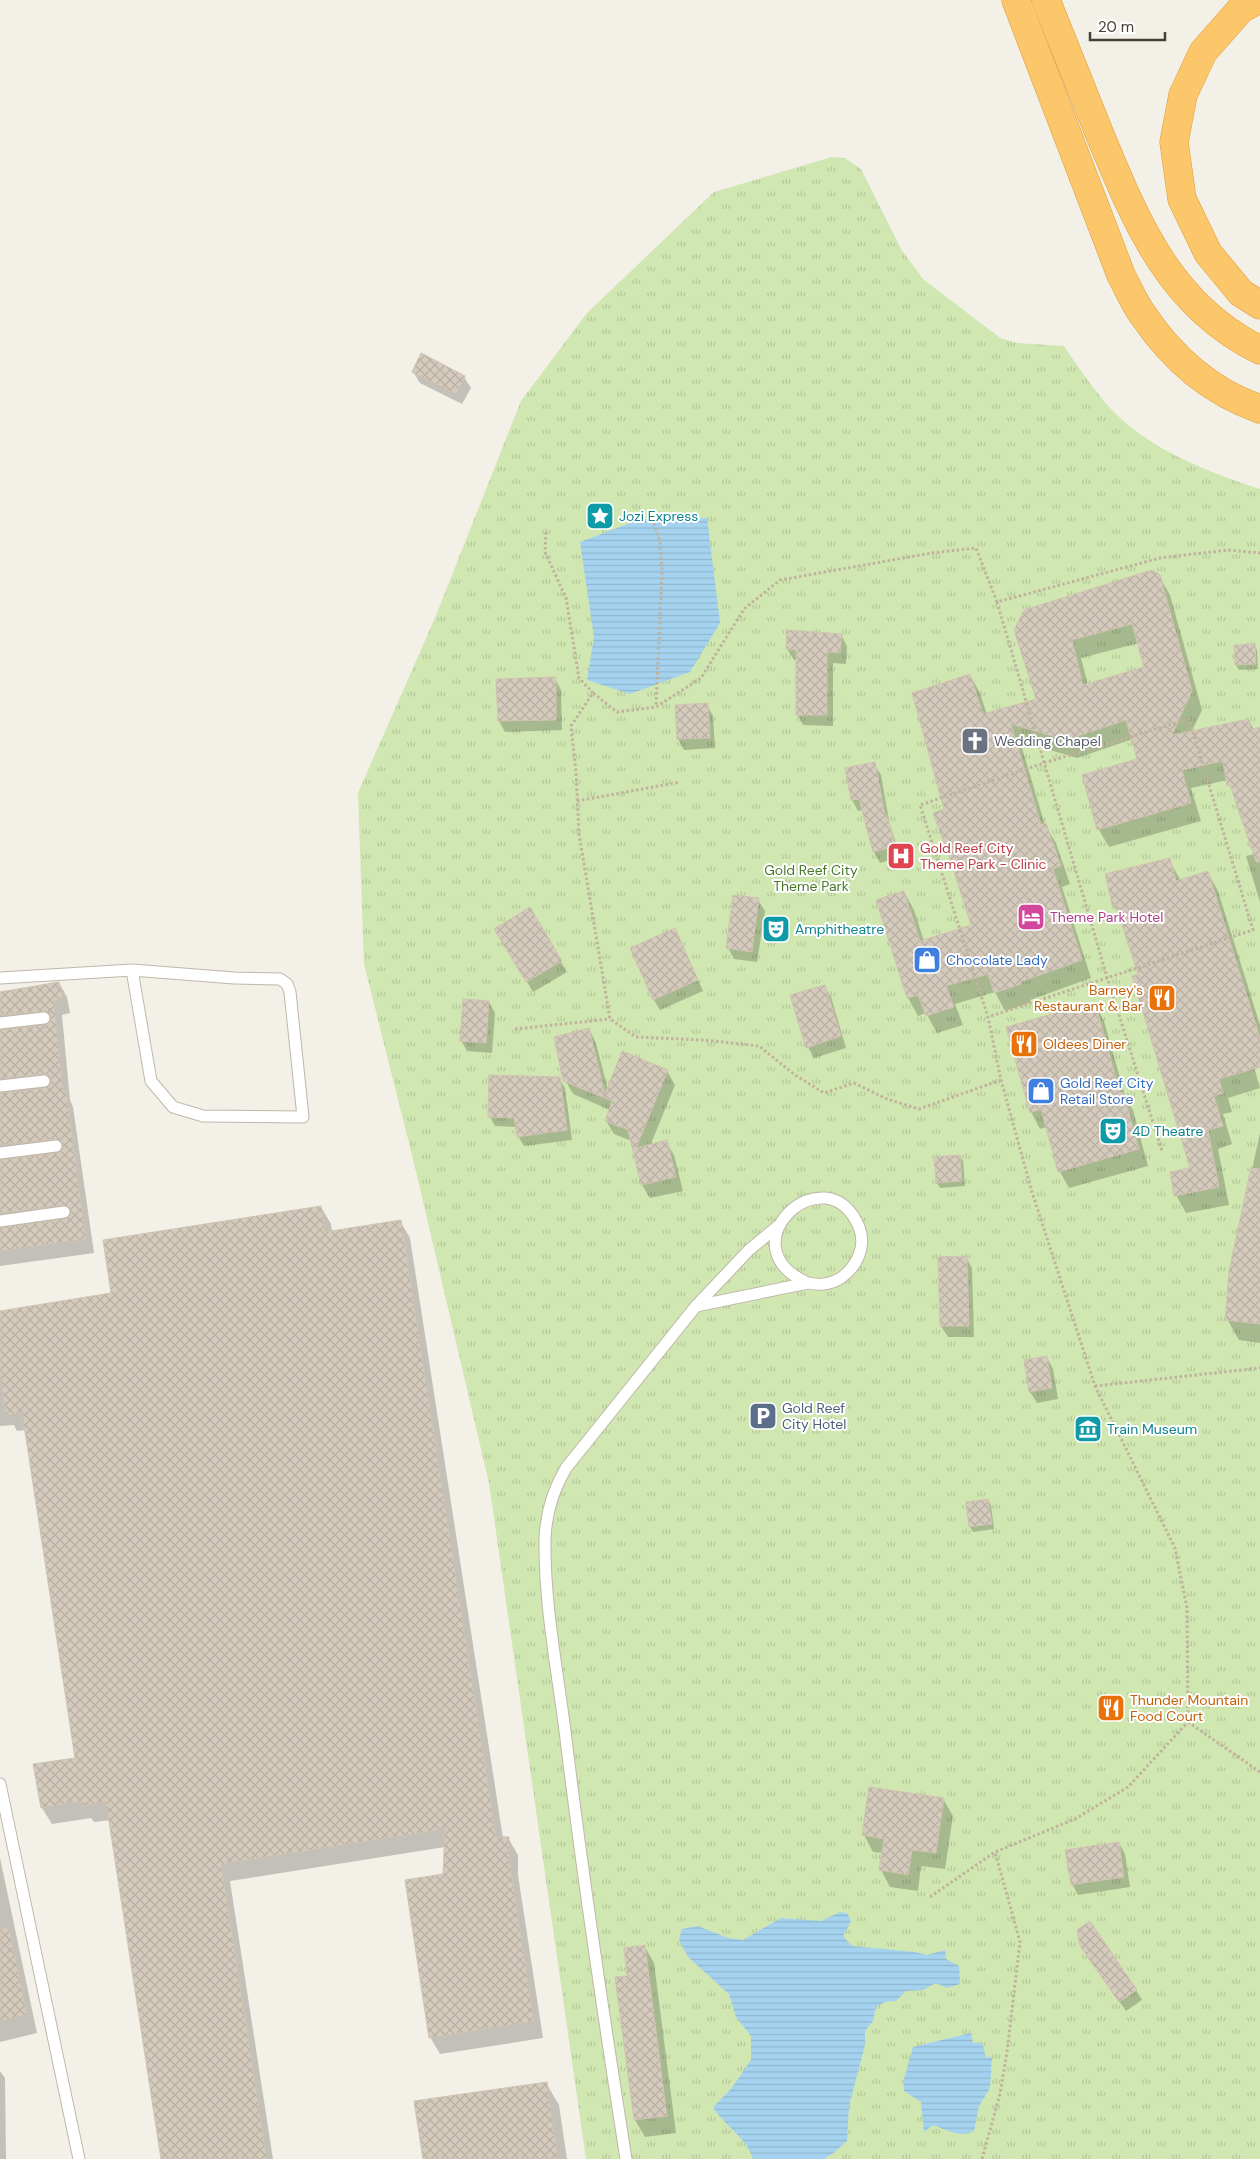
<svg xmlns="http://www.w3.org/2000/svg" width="1260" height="2159" viewBox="0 0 1260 2159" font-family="'DM Sans',sans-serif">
	<defs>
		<pattern id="park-tufts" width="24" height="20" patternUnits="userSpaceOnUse" patternTransform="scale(1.25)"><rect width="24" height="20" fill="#d0e7b1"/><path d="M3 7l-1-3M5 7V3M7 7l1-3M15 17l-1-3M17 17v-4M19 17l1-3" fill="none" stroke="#b4c799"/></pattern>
		<pattern id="water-rules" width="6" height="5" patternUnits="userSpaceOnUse" patternTransform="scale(1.25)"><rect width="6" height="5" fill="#a5d3ef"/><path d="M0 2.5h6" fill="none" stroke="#8fb6ce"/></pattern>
		<pattern id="building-cross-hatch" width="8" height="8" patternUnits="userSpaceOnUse" patternTransform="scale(1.25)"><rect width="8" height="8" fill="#d5cbbd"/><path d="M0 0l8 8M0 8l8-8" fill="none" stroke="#b8afa3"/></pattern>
	</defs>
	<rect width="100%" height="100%" fill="#f3f0e8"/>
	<path fill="url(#park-tufts)" d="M832,157L845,158L861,169L901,249L923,279L1000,338L1017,343L1064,346C1079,368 1099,398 1118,416C1156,452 1211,473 1260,489V2159H586L489,1483L414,1163L364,964L358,793L435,618L521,401L587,313L714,192Z"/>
	<g fill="url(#water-rules)">
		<polygon points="707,518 720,623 690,672 630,694 587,680 594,637 580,542 641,519"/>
		<path d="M840,1912L847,1913L851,1921L843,1936L852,1946L915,1952L927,1955L945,1950L946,1959L959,1966L960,1984L947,1988L936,1983L923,1990L906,1991L896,2001L885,2002L876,2007L873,2021L865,2031V2045L849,2106L847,2141L835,2152L824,2159H753C746,2136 725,2127 713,2107L731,2089L751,2060V2036L736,2017L729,1994L688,1957L679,1940L682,1929L698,1926L728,1938L743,1940L781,1918L821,1921Z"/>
		<path d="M971,2033L973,2043H982L986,2057H992L990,2088L979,2106L974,2131C960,2138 947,2130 933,2125L924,2132L921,2102L904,2091V2079L913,2047Z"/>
	</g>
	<g fill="#0003" fill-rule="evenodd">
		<polygon points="413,372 464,377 471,388 462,404 420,383"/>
		<path d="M1159,576L1170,595L1202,710L1191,733L1249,721L1254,730L1260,728V902L1246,856L1255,854L1236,798L1228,780L1191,788L1201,821L1109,847L1099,830L1083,776L1139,760L1133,739L1077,758L1020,741L1045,825L1056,843L1070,884L1062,887L1091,978L1030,1000L1031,1002L1005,1011L995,992L955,1004L963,1025L937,1033L926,1013L918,1016L908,998L878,901L904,892L914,910L924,941L972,926L946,810L970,675L980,693L987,715L1037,700L1015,630ZM1139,643L1145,668L1088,685L1081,658Z"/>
		<polygon points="841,635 847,646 846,664 833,663 833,726 803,725 797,714 798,660 794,660 787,649"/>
		<polygon points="1254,645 1257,650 1258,669 1239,670 1236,665"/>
		<polygon points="555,679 561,690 562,730 505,732 499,721"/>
		<polygon points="707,705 713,716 715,748 684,750 678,739 676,707"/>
		<polygon points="874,764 881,775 889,820 886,817 895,853 897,852 890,823 900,857 880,863 874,852 863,810 858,811 852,800 846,769"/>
		<polygon points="1169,860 1181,881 1208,873 1218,891 1260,1025 1260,1058 1252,1060 1260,1088 1228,1098 1232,1112 1223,1114 1232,1144 1218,1149 1229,1205 1186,1213 1176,1195 1192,1169 1139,975 1120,917 1113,904"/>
		<polygon points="758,900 765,911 757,962 734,959 728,948"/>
		<polygon points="529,909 567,972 533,992 496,929"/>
		<polygon points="680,940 703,991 660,1010 654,1000"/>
		<polygon points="59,983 67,997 70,1013 62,1015 70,1100 73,1107 94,1253 0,1266 0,994"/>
		<polygon points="824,986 831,997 846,1048 814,1058 808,1047"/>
		<polygon points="489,1002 495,1013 492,1053 467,1051 461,1040"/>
		<polygon points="1095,1004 1104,1021 1126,1099 1133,1110 1148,1166 1069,1188 1060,1172 1047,1127 1040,1129 1031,1112"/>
		<polygon points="589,1029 596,1043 608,1090 667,1071 675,1085 650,1146 666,1142 674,1155 683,1191 650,1198 642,1185 632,1141 614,1134 606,1121 610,1110 573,1094 565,1080"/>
		<polygon points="559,1078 565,1088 572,1140 524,1146 518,1136 516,1127 495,1126 490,1117"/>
		<polygon points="1260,1133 1260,1343 1239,1340 1227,1319 1230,1271"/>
		<polygon points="960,1156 963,1161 965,1186 940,1188 937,1183"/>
		<polygon points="321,1207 331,1224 332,1232 400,1221 410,1238 503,1838 508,1838 518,1855 518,1875 543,2038 440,2054 430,2037 445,1847 230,1881 273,2159 162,2159 110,1820 94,1822 91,1818 52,1824 42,1808 77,1759 26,1430 17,1431 14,1425 0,1426 0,1378 2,1378 0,1312 113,1294"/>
		<polygon points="966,1257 972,1268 974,1337 948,1337 941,1326 940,1258"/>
		<polygon points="1047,1358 1053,1369 1058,1399 1037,1403 1030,1392"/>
		<polygon points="988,1500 991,1505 994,1529 973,1532 970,1527 967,1503"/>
		<polygon points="943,1799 953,1816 945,1869 921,1866 918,1891 890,1887 881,1870 883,1853 873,1852 864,1835"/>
		<polygon points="1119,1843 1125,1854 1130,1887 1078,1895 1072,1884"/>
		<polygon points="0,1858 37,2033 0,2042"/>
		<polygon points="645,1947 654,1963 676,2133 645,2137 635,2120 617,1978 629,1977"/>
		<polygon points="1087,1956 1136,1990 1142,2000 1126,2011"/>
		<polygon points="0,2071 5,2078 6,2159 0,2159"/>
		<polygon points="546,2083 559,2105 567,2159 424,2159"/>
	</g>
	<g fill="url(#building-cross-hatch)" stroke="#d0c3b0" fill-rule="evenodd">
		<polygon points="421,353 465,376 456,394 412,372"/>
		<path d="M1152,570L1160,575L1192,691L1172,735L1249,719L1251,730L1260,727V862H1256L1230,785L1227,786L1223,761L1182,770L1191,803L1097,830L1082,775L1137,759L1126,720L1066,740L1011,724L1041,825L1046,823L1061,866L1053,869L1082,960L1020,982L1021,984L994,993L988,974L946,986L954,1007L926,1016L918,995L907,998L876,900L904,891L920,941L971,925L949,856L933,813L944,809L912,693L970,674L983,714L1036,699L1014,630L1024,610ZM1132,624L1144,667L1083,685L1072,640Z"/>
		<polygon points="787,630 842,634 840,653 827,652 827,715 796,715 796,650 786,649"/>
		<polygon points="1255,644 1256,664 1235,665 1234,645"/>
		<polygon points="556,677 556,720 498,721 496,679"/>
		<polygon points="708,703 710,738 677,739 675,705"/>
		<polygon points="875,762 885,815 887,815 895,846 873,852 859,799 851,800 845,768"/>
		<polygon points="1170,858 1176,881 1208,871 1260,1038 1260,1067 1219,1079 1223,1093 1214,1096 1223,1126 1208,1130 1219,1187 1174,1196 1170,1172 1190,1168 1132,976 1138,974 1115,904 1112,905 1105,874"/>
		<polygon points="733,895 759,898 752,952 726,948"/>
		<polygon points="530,907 562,961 526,982 494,929"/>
		<polygon points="675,928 698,980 653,1000 630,948"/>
		<polygon points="59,982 63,999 54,1001 63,1092 66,1091 86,1239 0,1251 0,1228 65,1219 71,1214 70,1208 63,1205 0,1213 0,1160 57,1153 61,1152 63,1146 62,1141 56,1139 0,1145 0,1093 45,1088 51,1084 51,1081 50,1076 44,1074 0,1078 0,1030 45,1025 51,1021 51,1018 50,1013 44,1011 0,1015 0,992"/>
		<polygon points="825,985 841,1036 806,1048 790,995"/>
		<polygon points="463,999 489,1001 486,1043 460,1041"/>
		<polygon points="1095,1002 1120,1093 1123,1092 1139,1149 1058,1172 1041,1109 1030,1113 1006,1027"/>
		<polygon points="589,1028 605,1094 622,1051 668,1070 636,1148 667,1140 676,1177 641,1185 628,1130 605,1121 612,1101 563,1081 554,1037"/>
		<polygon points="489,1075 560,1077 567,1130 517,1137 514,1118 488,1117"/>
		<polygon points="960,1155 962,1181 936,1183 934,1157"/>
		<polygon points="1251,1168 1260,1169 1260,1324 1225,1320 1229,1271"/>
		<polygon points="321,1206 325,1232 401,1220 496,1837 509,1837 509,1857 534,2021 429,2038 405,1880 443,1874 445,1829 221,1864 267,2159 161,2159 106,1802 83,1806 82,1801 41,1808 33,1764 75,1758 22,1412 6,1415 0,1375 0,1311 111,1293 103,1240"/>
		<polygon points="967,1256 969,1326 940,1326 938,1257"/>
		<polygon points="1047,1356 1052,1388 1029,1392 1024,1360"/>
		<polygon points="988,1499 992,1524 969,1527 966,1502"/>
		<polygon points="869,1787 944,1798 936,1853 912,1850 908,1875 879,1870 884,1839 862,1835"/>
		<polygon points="1119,1842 1124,1877 1071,1885 1065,1850"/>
		<polygon points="1090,1921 1137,1990 1119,2002 1080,1946 1077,1930"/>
		<polygon points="9,1928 27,2015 0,2021 0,1929"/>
		<polygon points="645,1945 667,2116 634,2120 615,1977 627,1976 624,1948"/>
		<polygon points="547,2082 558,2159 423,2159 414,2101"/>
	</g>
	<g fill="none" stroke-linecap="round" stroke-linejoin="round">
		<defs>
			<g id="service">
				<polyline points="0,978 132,970 234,978 280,979 287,984 290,992 303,1117 203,1116 173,1107 151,1081 132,970"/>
				<polyline points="0,1023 44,1018"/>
				<polyline points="0,1086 44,1081"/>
				<polyline points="0,1153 56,1146"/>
				<polyline points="0,1221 64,1212"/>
				<path d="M696,1306L808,1283C813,1284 819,1285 824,1284C849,1281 869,1252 859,1227C826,1150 723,1246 808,1283"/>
				<polyline points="0,1784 79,2159"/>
				<path d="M626,2159C604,2019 583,1879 566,1739C558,1673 544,1605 545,1539C546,1512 553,1490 566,1468L696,1306L749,1250L778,1226"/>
			</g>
			<g id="motorway">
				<path d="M1016,0L1121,275C1128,288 1134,303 1143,315C1172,358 1211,392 1260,409"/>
				<path d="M1046,0C1063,43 1081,87 1098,130C1135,219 1168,305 1260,350"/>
				<polyline points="1257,0 1241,9 1203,52 1183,95 1174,142 1182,199 1208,253 1241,293 1260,305"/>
			</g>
		</defs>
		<use href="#service" stroke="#bfb7aa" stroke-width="13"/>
		<use href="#motorway" stroke="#db9b3a" stroke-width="29"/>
		<g stroke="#c0b29c" stroke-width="3" stroke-dasharray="2.5 2.5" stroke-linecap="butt">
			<polyline points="649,509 660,541 662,572 656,707"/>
			<polyline points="546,532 545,552 566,598 579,678 593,693"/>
			<polyline points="997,602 1107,977 1162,1151"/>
			<polyline points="577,801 680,782"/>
			<polyline points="515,1029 610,1019"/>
			<polyline points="1001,1080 919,1109 887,1099 854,1083 824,1093 795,1075 759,1046 704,1040 636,1037 610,1019 579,834 576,772 571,726 593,693 617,712 656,707 701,678 744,609 780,580 932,553 976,548 997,602 1160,558 1228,550 1260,553"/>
			<polyline points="1095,1386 1260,1368"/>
			<polyline points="1188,1722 1260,1772"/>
			<polyline points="930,1897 995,1852 1075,1819 1128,1787 1188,1722 1187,1608 1175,1548 1095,1386 1032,1192 1001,1080 988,1017 920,805 1044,763 1189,719 1253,930 988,1017"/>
			<polyline points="982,2159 1000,2094 1007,2052 1020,1942 995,1852"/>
		</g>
		<use href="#service" stroke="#fff" stroke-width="11"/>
		<use href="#motorway" stroke="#fcc76b" stroke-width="28"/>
	</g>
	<defs>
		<symbol id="sight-square" viewBox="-11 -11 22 22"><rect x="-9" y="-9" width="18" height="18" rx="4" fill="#0f9aa8" stroke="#fff"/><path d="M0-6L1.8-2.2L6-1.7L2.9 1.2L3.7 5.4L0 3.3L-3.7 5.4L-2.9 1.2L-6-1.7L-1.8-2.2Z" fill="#fff"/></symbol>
		<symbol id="church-square" viewBox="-11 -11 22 22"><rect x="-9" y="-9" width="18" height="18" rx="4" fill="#6b7280" stroke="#fff"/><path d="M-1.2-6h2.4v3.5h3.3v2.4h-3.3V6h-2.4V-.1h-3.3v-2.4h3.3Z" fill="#fff"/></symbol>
		<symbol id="hospital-square" viewBox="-11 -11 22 22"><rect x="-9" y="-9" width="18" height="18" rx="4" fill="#e0444e" stroke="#fff"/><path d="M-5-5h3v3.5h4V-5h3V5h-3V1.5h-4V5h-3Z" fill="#fff"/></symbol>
		<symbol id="hotel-square" viewBox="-11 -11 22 22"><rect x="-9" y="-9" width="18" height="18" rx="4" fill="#d1479c" stroke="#fff"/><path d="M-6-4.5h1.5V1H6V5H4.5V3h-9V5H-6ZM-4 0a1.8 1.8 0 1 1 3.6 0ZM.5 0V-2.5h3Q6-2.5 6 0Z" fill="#fff"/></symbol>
		<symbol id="theatre-square" viewBox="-11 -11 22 22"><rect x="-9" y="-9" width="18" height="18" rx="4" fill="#0f9aa8" stroke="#fff"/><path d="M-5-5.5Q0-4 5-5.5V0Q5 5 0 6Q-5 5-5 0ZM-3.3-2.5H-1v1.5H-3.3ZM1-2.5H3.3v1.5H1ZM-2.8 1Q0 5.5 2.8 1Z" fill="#fff"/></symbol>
		<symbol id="shop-square" viewBox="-11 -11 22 22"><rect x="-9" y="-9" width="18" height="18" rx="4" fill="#3f7fe0" stroke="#fff"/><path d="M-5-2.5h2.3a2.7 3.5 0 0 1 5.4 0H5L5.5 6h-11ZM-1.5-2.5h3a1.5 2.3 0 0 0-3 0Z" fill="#fff"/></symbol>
		<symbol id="restaurant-square" viewBox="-11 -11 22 22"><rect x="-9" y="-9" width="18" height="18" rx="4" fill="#e8710a" stroke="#fff"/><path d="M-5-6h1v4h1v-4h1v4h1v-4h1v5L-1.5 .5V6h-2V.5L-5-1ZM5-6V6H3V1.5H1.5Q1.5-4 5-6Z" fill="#fff"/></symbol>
		<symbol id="parking-square" viewBox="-11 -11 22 22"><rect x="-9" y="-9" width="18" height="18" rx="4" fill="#5c6f8a" stroke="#fff"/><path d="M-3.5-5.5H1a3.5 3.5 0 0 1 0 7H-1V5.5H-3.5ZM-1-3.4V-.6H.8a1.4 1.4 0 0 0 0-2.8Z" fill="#fff"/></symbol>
		<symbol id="museum-square" viewBox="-11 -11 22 22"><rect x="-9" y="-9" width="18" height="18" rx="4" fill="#0f9aa8" stroke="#fff"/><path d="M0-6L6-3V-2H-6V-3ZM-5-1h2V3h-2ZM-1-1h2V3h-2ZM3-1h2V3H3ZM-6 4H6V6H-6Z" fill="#fff"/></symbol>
	</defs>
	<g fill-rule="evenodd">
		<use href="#sight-square" x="584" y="500" width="32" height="32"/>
		<use href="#church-square" x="959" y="725" width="32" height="32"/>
		<use href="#hospital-square" x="885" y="840" width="32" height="32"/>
		<use href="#hotel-square" x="1015" y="901" width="32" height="32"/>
		<use href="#theatre-square" x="760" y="913" width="32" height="32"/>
		<use href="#shop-square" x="911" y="944" width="32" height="32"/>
		<use href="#restaurant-square" x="1146" y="982" width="32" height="32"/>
		<use href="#restaurant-square" x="1008" y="1028" width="32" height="32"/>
		<use href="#shop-square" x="1025" y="1075" width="32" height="32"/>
		<use href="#theatre-square" x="1097" y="1115" width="32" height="32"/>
		<use href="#parking-square" x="747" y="1400" width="32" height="32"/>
		<use href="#museum-square" x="1072" y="1413" width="32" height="32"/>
		<use href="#restaurant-square" x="1095" y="1692" width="32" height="32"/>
	</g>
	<g text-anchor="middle" stroke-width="4" stroke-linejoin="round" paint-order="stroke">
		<g font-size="14" fill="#0d838f" stroke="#fff" text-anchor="start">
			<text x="619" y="521">Jozi Express</text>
			<text x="795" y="934">Amphitheatre</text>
			<text x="1132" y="1136">4D Theatre</text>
			<text x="1107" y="1434">Train Museum</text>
		</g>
		<g font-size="14" fill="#5b616d" stroke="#fff" text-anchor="start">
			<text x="994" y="746">Wedding Chapel</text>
		</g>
		<g font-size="14" fill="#be3a42" stroke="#fff" text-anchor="start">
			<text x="920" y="853">Gold Reef City<tspan x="920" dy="16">Theme Park - Clinic</tspan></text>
		</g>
		<g font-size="14" fill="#4a782a" stroke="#fff">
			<text x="811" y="875">Gold Reef City<tspan x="811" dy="16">Theme Park</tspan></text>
		</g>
		<g font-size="14" fill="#b23c85" stroke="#fff" text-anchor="start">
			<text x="1050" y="922">Theme Park Hotel</text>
		</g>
		<g font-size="14" fill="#366cbe" stroke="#fff" text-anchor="start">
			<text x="946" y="965">Chocolate Lady</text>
			<text x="1060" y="1088">Gold Reef City<tspan x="1060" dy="16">Retail Store</tspan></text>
		</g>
		<g font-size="14" fill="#c56008" stroke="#fff" text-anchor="start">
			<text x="1143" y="995" text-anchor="end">Barney's<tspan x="1143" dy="16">Restaurant &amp; Bar</tspan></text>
			<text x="1043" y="1049">Oldees Diner</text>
			<text x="1130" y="1705">Thunder Mountain<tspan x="1130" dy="16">Food Court</tspan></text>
		</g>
		<g font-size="14" fill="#4e5e75" stroke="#fff" text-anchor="start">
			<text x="782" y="1413">Gold Reef<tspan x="782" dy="16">City Hotel</tspan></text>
		</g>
	</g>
	<path d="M1090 32v8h75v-8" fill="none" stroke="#474036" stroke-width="2.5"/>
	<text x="1098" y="32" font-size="15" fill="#474036" stroke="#ffffff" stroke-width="4" paint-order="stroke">20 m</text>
</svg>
